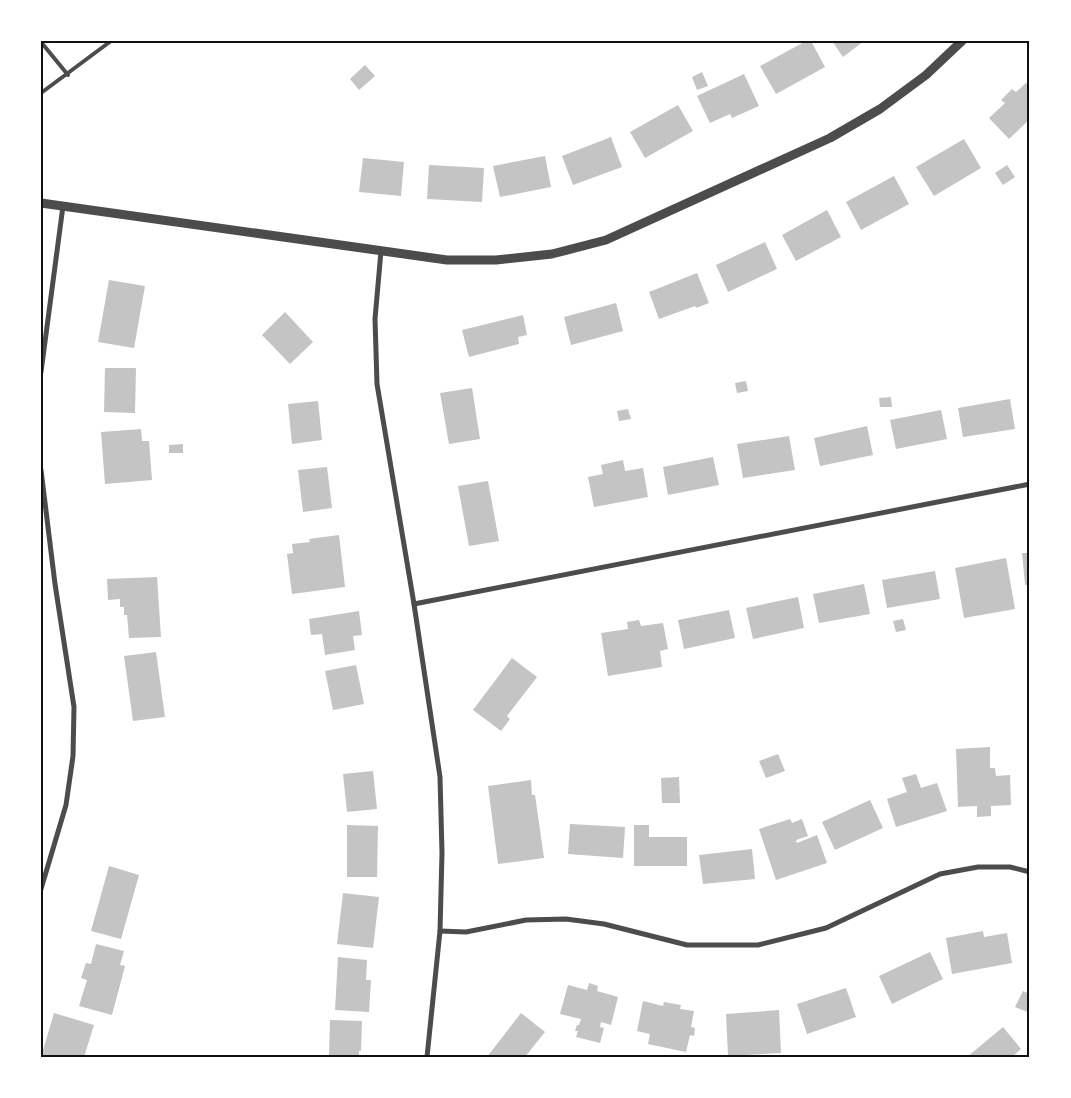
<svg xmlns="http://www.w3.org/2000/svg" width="1071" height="1098" viewBox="0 0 1071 1098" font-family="Barlow,sans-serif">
	<rect width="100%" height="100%" fill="#fff"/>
	<g fill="#c4c4c4">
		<polygon points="806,41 811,41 825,67 776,94 760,66"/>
		<polygon points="832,41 864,41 843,57"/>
		<polygon points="365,65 375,76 359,90 350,79"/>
		<polygon points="702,72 708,86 697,90 692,77"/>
		<polygon points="744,74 759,106 732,118 730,114 710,123 697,96"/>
		<polygon points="1026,83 1030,86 1030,119 1009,139 989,118 1005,103 1001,100 1012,89 1016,92"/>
		<polygon points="678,105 693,131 645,158 630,132"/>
		<polygon points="611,137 622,167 573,185 562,156"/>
		<polygon points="964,139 981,168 934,196 916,167"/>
		<polygon points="545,156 551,187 500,197 493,166"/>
		<polygon points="363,158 404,162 401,196 359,192"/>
		<polygon points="429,165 484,168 482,202 427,199"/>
		<polygon points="1007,165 1015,177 1003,185 995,173"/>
		<polygon points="894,176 909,204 861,230 846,202"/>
		<polygon points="827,210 841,237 796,261 782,235"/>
		<polygon points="765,242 777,269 728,292 716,265"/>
		<polygon points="697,273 709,303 696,308 695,306 659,319 649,292"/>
		<polygon points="109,280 145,286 134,348 98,342"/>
		<polygon points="616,303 623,331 571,345 564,317"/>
		<polygon points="285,312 313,342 290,364 262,335"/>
		<polygon points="523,315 527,335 518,337 519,344 469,357 462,330"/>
		<polygon points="105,368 136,368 135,413 104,412"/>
		<polygon points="746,381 748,391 737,393 735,383"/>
		<polygon points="472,388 480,439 449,444 440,393"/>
		<polygon points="891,397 892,407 880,407 879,398"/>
		<polygon points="1010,399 1015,429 963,437 958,408"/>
		<polygon points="318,401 322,440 292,444 288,404"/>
		<polygon points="628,409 631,419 619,421 617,411"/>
		<polygon points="941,410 947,439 896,449 890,420"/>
		<polygon points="867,426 873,455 820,466 814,438"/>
		<polygon points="141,429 142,441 149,441 152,480 105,484 101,432"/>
		<polygon points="789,436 795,470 743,478 737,444"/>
		<polygon points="183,444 183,453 169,453 169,445"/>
		<polygon points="713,457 719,485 668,495 663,467"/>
		<polygon points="623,460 625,471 643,468 648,497 594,507 588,477 603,474 601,465"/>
		<polygon points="327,467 332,508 303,512 298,470"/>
		<polygon points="488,481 499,541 469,546 458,486"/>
		<polygon points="339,535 345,587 292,594 287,554 293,553 292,544 310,542 309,539"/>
		<polygon points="1022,553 1030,553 1030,584 1025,585"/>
		<polygon points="1006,558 1015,609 964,618 955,568"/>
		<polygon points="935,571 940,599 887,608 882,580"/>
		<polygon points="157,577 161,637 129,638 127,615 124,615 124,607 120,607 120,599 108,600 107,579"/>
		<polygon points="864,584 870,614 819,623 813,594"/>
		<polygon points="798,597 804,628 753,639 746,608"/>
		<polygon points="729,610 735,638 684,649 678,620"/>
		<polygon points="359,611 362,635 353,636 355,650 325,655 322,634 311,635 309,619"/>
		<polygon points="903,619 906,630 896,632 893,621"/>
		<polygon points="639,620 641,626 663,623 668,649 660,651 662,667 608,676 601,633 628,629 627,622"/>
		<polygon points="156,652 165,717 133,721 124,656"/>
		<polygon points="512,658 537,677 507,716 510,719 501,731 473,710"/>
		<polygon points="356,665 364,704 333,710 325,671"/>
		<polygon points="990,747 990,768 995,768 996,776 1010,775 1011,805 991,806 991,816 977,817 977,806 958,807 956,749"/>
		<polygon points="778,754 785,771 766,778 759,761"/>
		<polygon points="373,771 377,809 347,812 343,774"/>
		<polygon points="916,774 921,788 937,783 947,811 896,827 887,799 907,792 902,778"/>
		<polygon points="679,777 680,803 662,803 661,778"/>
		<polygon points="531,780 532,795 535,795 544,858 498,864 488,786"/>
		<polygon points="870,800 883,828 835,850 822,822"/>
		<polygon points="790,819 792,823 802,819 808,836 796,840 797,843 817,835 827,863 776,880 759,829"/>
		<polygon points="570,824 625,827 623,858 568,854"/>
		<polygon points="347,825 378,826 377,877 347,877"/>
		<polygon points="634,825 649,825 649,837 687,837 687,866 634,866"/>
		<polygon points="752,849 755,879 703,884 699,855"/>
		<polygon points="109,866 139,875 121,939 91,931"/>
		<polygon points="343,893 379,897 373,948 337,944"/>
		<polygon points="983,931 984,937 1007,933 1012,963 952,974 946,938"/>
		<polygon points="96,944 124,951 120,965 125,966 112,1015 79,1006 87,980 81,978 86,963 91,964"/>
		<polygon points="930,952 943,979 892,1004 879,976"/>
		<polygon points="338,957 367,960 366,980 371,980 369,1012 335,1010"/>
		<polygon points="589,983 598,986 597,991 618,997 611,1025 601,1022 600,1027 604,1028 600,1043 576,1037 578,1031 575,1031 577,1025 579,1025 581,1019 560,1014 568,985 587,990"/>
		<polygon points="846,988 856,1017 807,1034 797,1004"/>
		<polygon points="1023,991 1030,994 1030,1013 1015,1007"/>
		<polygon points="643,1001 663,1006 664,1002 681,1005 680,1009 694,1011 691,1027 695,1028 694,1036 690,1035 686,1052 648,1044 650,1034 637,1031"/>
		<polygon points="779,1010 781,1053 728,1056 726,1014"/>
		<polygon points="54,1013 94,1025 84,1057 41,1057"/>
		<polygon points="521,1013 545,1032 525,1057 487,1057"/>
		<polygon points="330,1020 362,1021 361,1051 359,1051 359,1057 329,1057"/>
		<polygon points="1003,1027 1021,1049 1012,1057 967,1057"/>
	</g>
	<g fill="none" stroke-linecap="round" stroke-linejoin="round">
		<g stroke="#4c4c4c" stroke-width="4">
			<polyline points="41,42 68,75"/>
			<polyline points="41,93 111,41"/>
		</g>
		<g stroke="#4c4c4c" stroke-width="5">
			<polyline points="381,251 375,319 377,384 414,604 440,777 442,853 440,931 427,1057"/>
			<polyline points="41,372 63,206"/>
			<polyline points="41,470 55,584 74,707 73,756 66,805 41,889"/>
			<polyline points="414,604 1030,484"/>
			<polyline points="440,931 466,932 526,920 566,919 604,924 687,945 758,945 826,928 940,874 978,867 1010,867 1030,872"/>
		</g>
		<polyline stroke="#4c4c4c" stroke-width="9" points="41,203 447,260 496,260 552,254 606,240 830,138 880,109 926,75 962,41"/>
	</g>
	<rect width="1071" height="1098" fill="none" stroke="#ffffff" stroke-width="85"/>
	<rect x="42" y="42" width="986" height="1014" fill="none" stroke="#111" stroke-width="2"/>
</svg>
